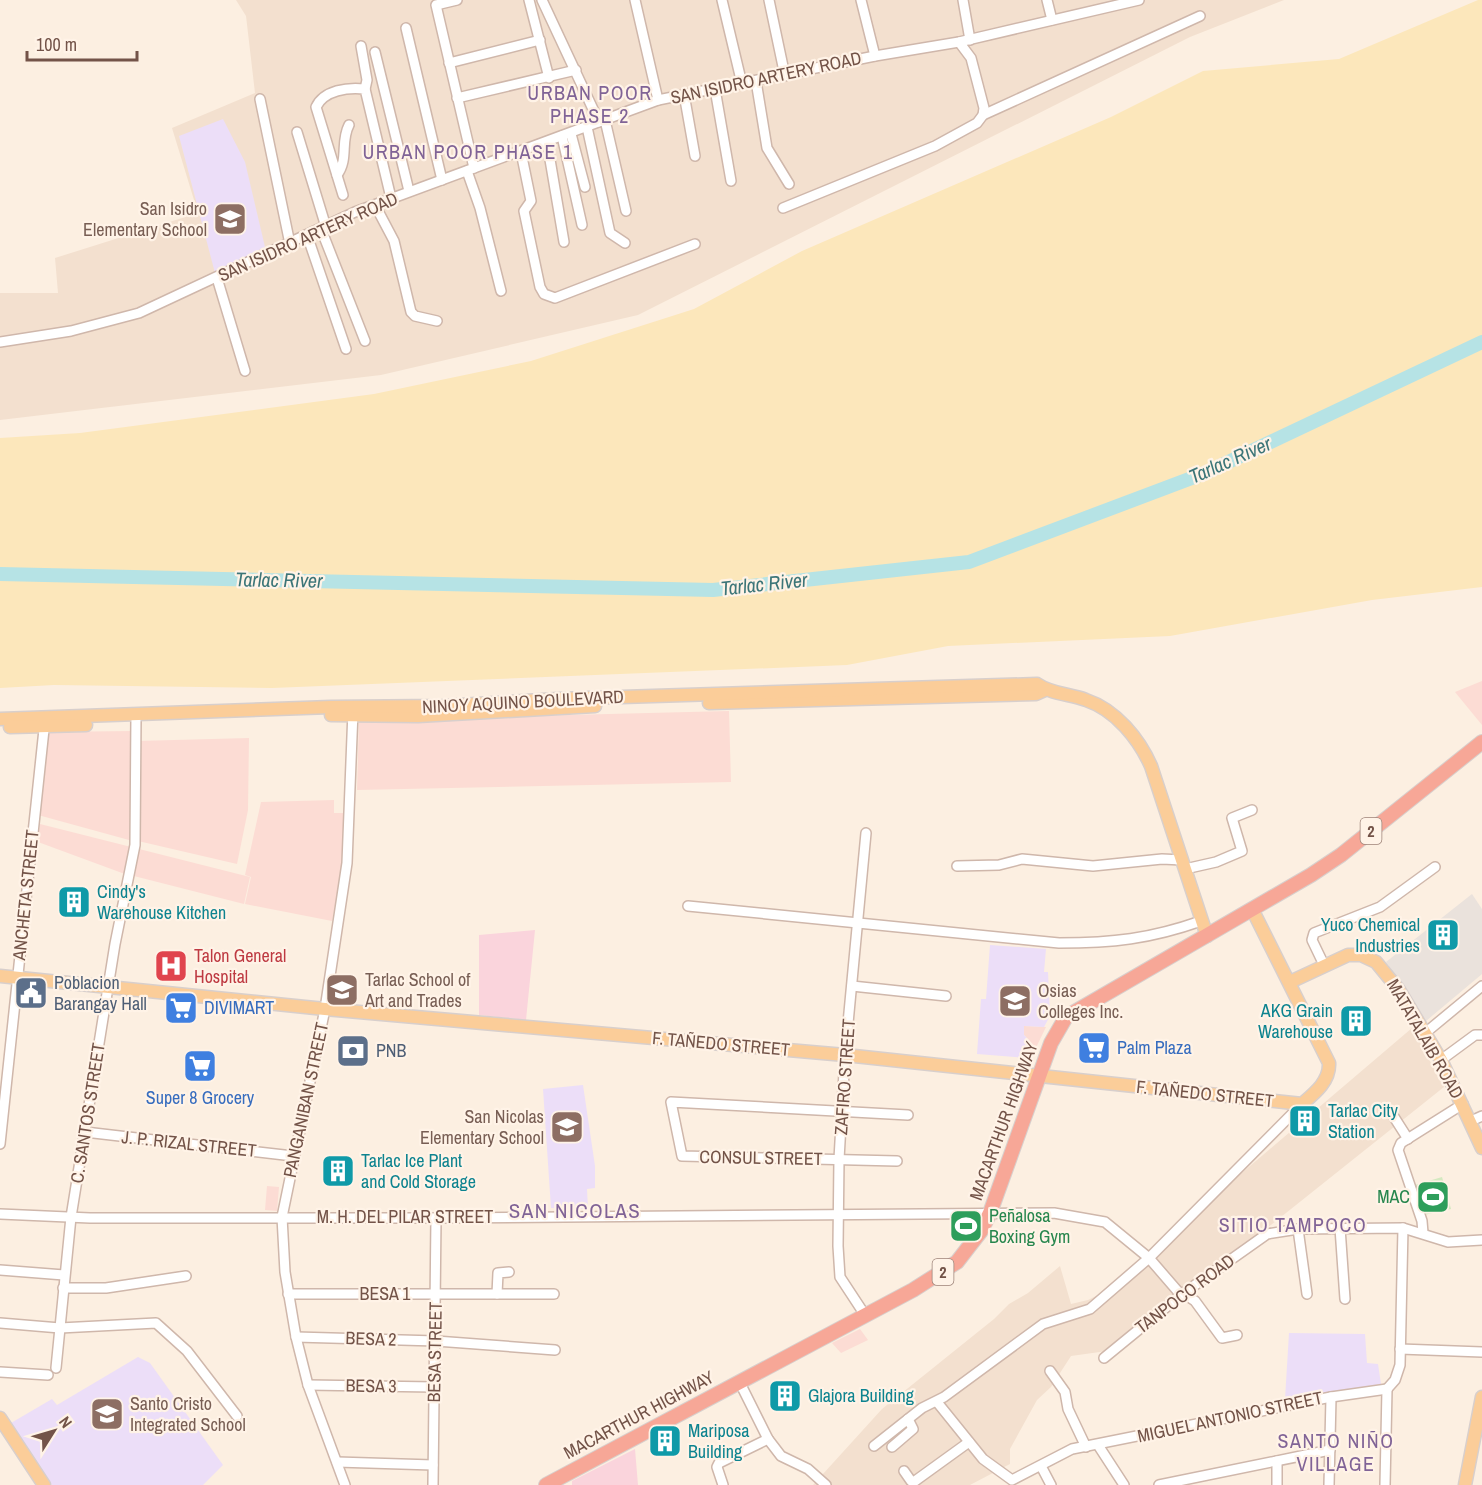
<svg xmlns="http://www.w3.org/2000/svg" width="1482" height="1485" viewBox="0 0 1482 1485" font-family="'Archivo Narrow',sans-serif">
	<rect width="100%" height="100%" fill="#fcefe1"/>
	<g fill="#f3e0cf">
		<polygon points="236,0 1284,0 1190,37 638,315 381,375 0,420 0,293 58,293 55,258 198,213 172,128 255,93 246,16"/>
		<polygon points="1412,1028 1444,1087 1114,1350 1071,1356 1051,1387 1037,1400 1010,1449 1010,1464 970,1485 813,1485 882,1409 994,1319 1009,1304 1028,1293 1060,1266 1071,1304 1088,1300 1100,1294"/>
	</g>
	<g fill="#fcdcd4">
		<polygon points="1482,681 1482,725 1455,692"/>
		<polygon points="729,711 731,782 357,790 359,720"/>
		<polygon points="133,731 129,840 38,815 47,732"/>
		<polygon points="249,738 248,810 237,864 138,841 137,741"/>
		<polygon points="334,800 334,813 344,813 341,875 332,921 245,904 251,877 245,875 261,802"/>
		<polygon points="40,824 250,877 244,904 122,873 38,842"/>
		<polygon points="1024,1026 1046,1027 1030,1060 1026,1058 1027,1038 1024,1035"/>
		<polygon points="267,1186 279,1187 277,1211 265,1210"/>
		<polygon points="860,1329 868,1340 841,1353 832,1343"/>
	</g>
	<polygon fill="#eae2dc" points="1472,894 1482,909 1482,974 1426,1021 1386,962"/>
	<g fill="#ecdef8">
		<polygon points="223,119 245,162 265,247 215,273 179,136"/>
		<polygon points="990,945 1046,949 1044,972 1048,972 1050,1016 1044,1027 1024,1026 1024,1035 1027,1038 1026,1058 977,1054 981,999 986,999"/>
		<polygon points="583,1085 595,1166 595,1188 587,1189 588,1209 551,1208 543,1089"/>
		<polygon points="1289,1333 1365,1334 1367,1363 1378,1364 1381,1384 1285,1399"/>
		<polygon points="138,1357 150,1363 223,1465 203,1485 52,1485 11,1423 52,1399 57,1405"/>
	</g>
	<g fill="#fad4dc">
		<polygon points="535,930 526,1020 479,1015 479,935"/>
		<polygon points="635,1449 638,1485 572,1485 572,1481"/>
	</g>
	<polygon fill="#d4e9c0" points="1442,1177 1451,1209 1424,1215 1415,1185"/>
	<polygon fill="#fce7bb" points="1478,0 1482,0 1482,587 1372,600 1170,636 948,646 847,665 272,688 54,685 0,688 0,438 80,433 374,394 531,361 694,309 802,251 1111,117 1203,71 1339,59"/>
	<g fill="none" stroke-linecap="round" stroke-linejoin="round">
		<polyline stroke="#b6e3e5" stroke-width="14" points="0,574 713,590 969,562 1205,473 1482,342"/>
		<defs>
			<g id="minor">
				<polyline points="457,0 436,5 474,168"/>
				<polyline points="529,0 549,78"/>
				<polyline points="542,0 599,122"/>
				<polyline points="635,0 658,100"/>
				<polyline points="722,0 742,84"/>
				<polyline points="769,0 785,76"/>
				<polyline points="861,0 875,56"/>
				<polyline points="963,0 970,40"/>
				<polyline points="1047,0 1052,20"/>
				<polyline points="406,28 442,180"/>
				<polyline points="361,46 367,80 365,89"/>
				<polyline points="375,52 409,191"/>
				<polyline points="449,63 540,40"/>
				<polyline points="756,81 767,148 789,184"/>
				<polyline points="715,89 731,181"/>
				<polyline points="684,94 695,156"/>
				<polyline points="457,98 576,70"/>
				<polyline points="260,99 290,244"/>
				<polyline points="983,115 1200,16"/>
				<polyline points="605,120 626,211"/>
				<polyline points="587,127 610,233 625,243"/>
				<polyline points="297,132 326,227"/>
				<polyline points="571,134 585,187"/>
				<polyline points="562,136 582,225"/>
				<polyline points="547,142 564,242"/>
				<polyline points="521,152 531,201 524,211 540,287 544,294 555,298 695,244"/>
				<polyline points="467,171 480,208 501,291"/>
				<path d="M337,175C349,159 340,142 349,125"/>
				<path d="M343,195L316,107C324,90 348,87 365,89L391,198"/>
				<polyline points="375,205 394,241 411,312 415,316 437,321"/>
				<polyline points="783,208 935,146 977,123 983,115 984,108 971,58 959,42"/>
				<polyline points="321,229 365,341"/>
				<polyline points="307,235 346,349"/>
				<polyline points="217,278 245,371"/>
				<polyline points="0,342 71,331 139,313 355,212 658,100 875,56 959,42 1139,0"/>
				<polyline points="957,866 999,865 1022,859 1093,866 1162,859 1182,860"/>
				<polyline points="1185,869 1216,862 1242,851 1232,818 1252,810"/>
				<path d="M688,906L1059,943C1112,943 1150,939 1201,921"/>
				<polyline points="1324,965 1312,940 1314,933 1380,907 1435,867"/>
				<polyline points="852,986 946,996"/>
				<polyline points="1424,1034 1482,986"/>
				<polyline points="1441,1060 1475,1035 1482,1035"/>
				<polyline points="1394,1117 1408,1139"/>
				<polyline points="1471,1121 1482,1116"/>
				<polyline points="85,1132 293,1156"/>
				<polyline points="0,1144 45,720"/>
				<polyline points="897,1161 682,1156 671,1102 908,1115"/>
				<polyline points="0,1214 90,1218 436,1218 1054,1213 1105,1222 1149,1258 1181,1295"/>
				<polyline points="1340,1228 1345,1299"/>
				<polyline points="1298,1229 1307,1294"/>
				<polyline points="1423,1233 1422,1221 1398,1150 1401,1143 1463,1104"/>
				<polyline points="0,1270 64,1275"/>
				<polyline points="63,1288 106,1288 186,1276"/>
				<polyline points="1183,1293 1195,1301 1222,1338 1237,1335"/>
				<polyline points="288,1294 554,1294"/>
				<polyline points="497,1294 498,1273 509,1272"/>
				<polyline points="865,1315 840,1277 838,1246 839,1159 845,1055 866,833"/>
				<polyline points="0,1323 60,1328 156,1323 187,1351 237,1416"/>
				<polyline points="296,1337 436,1341 555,1350"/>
				<polyline points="1400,1349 1482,1352"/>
				<polyline points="1104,1358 1181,1295 1267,1234 1298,1229 1403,1228 1448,1242 1482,1240"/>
				<polyline points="56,1368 71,1217 115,944 135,845 136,715"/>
				<polyline points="1050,1371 1065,1392 1068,1409 1086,1447"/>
				<polyline points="0,1372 48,1375"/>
				<polyline points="739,1381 768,1439 781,1456 808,1469 826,1485"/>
				<polyline points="308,1385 434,1387"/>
				<polyline points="1387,1389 1395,1380 1400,1365 1403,1228"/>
				<polyline points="937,1402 983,1459 1012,1480 1072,1449 1331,1397 1387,1389"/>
				<polyline points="1098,1445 1124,1485"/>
				<polyline points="874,1446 922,1408 944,1397 1043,1324 1090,1309 1149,1258 1302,1104"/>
				<polyline points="892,1447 913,1429 908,1419"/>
				<polyline points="337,1462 433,1465"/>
				<polyline points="1041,1466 1051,1485"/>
				<polyline points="904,1471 911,1481 915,1481 969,1442"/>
				<polyline points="345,1485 308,1385 296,1337 285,1272 282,1217 325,1009 347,863 353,711"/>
				<polyline points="433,1485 436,1218"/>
				<polyline points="723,1485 717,1467 719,1463 768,1439"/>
				<polyline points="1159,1485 1330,1450"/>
				<polyline points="1277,1485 1277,1461"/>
				<polyline points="1329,1485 1331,1397"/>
				<polyline points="1385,1485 1387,1389"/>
			</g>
			<g id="major">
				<polyline points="709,703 1036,694 1045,690"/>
				<polyline points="331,715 418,716 595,706"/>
				<path d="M0,719L331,707L443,706L558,699L1037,684C1051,694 1070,694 1086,700C1116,710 1139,739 1151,766L1207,936"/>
				<polyline points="10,727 86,725"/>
				<path d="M0,976L325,1009L845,1055L1302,1104C1315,1093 1330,1081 1329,1063L1252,909"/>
				<polyline points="1290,982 1348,955 1361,955 1376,962 1399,990 1441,1060 1482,1148"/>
				<polyline points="0,1418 44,1485"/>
				<polyline points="1465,1485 1482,1397"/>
			</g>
			<polyline id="highway" points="546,1485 913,1290 957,1262 981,1231 990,1213 1051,1043 1066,1017 1311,875 1341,855 1482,742"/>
		</defs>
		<use href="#minor" stroke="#cfb7ab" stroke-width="12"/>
		<use href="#major" stroke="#d8cfcc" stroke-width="15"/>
		<use href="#highway" stroke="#d8cfcc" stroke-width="16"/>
		<use href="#minor" stroke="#fff" stroke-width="9"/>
		<use href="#major" stroke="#fbcd99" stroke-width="12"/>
		<use href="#highway" stroke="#f7a797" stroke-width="14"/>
	</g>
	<defs>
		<symbol id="school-square" viewBox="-11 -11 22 22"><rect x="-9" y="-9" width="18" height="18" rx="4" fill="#8d6e63" stroke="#fff3e7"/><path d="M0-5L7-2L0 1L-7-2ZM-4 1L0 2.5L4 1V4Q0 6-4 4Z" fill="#fff"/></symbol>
		<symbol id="building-square" viewBox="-11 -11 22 22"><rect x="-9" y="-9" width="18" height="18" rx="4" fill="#0f9aa8" stroke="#fff3e7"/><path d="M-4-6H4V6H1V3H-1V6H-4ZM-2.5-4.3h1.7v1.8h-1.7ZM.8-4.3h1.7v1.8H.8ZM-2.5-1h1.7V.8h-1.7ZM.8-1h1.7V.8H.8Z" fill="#fff"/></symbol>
		<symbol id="hospital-square" viewBox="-11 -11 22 22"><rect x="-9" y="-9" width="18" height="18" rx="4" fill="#e0444e" stroke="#fff3e7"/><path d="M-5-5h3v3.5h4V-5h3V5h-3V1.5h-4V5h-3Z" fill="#fff"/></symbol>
		<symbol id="civic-square" viewBox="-11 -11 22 22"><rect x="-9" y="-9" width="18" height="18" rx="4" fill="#5c6f8a" stroke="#fff3e7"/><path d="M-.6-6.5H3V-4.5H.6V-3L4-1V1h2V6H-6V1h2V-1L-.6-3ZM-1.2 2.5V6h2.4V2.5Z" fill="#fff"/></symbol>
		<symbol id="university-square" viewBox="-11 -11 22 22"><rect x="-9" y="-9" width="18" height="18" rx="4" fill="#8d6e63" stroke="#fff3e7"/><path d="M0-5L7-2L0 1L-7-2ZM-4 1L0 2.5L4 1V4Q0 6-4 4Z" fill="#fff"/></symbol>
		<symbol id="supermarket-square" viewBox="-11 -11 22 22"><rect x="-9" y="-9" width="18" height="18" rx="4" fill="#3f7fe0" stroke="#fff3e7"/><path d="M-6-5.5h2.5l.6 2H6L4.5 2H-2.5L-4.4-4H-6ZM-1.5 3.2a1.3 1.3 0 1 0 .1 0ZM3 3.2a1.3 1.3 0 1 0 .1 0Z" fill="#fff"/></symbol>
		<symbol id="bank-square" viewBox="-11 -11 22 22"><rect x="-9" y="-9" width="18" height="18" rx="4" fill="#5c6f8a" stroke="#fff3e7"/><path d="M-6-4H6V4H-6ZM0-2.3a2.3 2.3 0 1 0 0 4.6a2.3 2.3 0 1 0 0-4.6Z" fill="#fff"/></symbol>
		<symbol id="stadium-square" viewBox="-11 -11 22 22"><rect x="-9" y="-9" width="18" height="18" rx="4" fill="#2e9e5b" stroke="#fff3e7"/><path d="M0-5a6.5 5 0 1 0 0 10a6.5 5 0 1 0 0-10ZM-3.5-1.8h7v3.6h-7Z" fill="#fff"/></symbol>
	</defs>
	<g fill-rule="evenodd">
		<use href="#school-square" x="211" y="200" width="38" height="38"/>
		<use href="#building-square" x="55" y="883" width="38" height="38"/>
		<use href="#building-square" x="1424" y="916" width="38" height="38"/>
		<use href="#hospital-square" x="152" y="947" width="38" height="38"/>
		<use href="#school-square" x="323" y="971" width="38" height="38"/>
		<use href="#civic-square" x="12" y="974" width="38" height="38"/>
		<use href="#university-square" x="996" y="982" width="38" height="38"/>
		<use href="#supermarket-square" x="162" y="989" width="38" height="38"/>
		<use href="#building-square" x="1337" y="1002" width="38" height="38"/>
		<use href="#supermarket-square" x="1075" y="1029" width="38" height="38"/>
		<use href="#bank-square" x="334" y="1032" width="38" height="38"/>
		<use href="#supermarket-square" x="181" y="1047" width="38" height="38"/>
		<use href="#building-square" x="1286" y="1102" width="38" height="38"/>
		<use href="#school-square" x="548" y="1108" width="38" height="38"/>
		<use href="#building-square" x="319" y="1152" width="38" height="38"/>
		<use href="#stadium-square" x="1414" y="1178" width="38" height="38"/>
		<use href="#stadium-square" x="947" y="1207" width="38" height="38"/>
		<use href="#building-square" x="766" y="1377" width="38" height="38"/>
		<use href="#school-square" x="88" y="1395" width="38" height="38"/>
		<use href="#building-square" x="646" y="1422" width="38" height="38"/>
	</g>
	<g text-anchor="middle" stroke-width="4.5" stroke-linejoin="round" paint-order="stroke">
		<g fill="#fff3e7" stroke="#9d8378" stroke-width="1.5">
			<rect x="1360.5" y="818" width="21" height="26" rx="4.5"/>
			<rect x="932.5" y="1259" width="21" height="26" rx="4.5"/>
		</g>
		<g font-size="16" font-weight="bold" fill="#735348">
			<text x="1371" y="837">2</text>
			<text x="943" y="1278">2</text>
		</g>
		<g font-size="18" fill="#735348" stroke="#fff3e7">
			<text transform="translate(766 78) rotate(-12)" y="6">SAN ISIDRO ARTERY ROAD</text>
			<text transform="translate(308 237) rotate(-24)" y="6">SAN ISIDRO ARTERY ROAD</text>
			<text transform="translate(523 702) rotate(-3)" y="6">NINOY AQUINO BOULEVARD</text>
			<text transform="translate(26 895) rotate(-84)" y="6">ANCHETA STREET</text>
			<text transform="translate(1425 1039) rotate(60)" y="6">MATATALAIB ROAD</text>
			<text transform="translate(721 1044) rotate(5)" y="6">F. TAÑEDO STREET</text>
			<text transform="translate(845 1077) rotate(-86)" y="6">ZAFIRO STREET</text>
			<text transform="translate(1205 1094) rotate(6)" y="6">F. TAÑEDO STREET</text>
			<text transform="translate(306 1100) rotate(-78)" y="6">PANGANIBAN STREET</text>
			<text transform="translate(88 1113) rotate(-81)" y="6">C. SANTOS STREET</text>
			<text transform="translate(1004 1121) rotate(-70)" y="6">MACARTHUR HIGHWAY</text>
			<text transform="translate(189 1144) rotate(6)" y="6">J. P. RIZAL STREET</text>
			<text transform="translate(761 1158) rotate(1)" y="6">CONSUL STREET</text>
			<text x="405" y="1223">M. H. DEL PILAR STREET</text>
			<text x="385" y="1300">BESA 1</text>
			<text transform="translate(1185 1294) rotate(-37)" y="6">TANPOCO ROAD</text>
			<text transform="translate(371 1339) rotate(2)" y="6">BESA 2</text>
			<text transform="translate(435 1352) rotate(-89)" y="6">BESA STREET</text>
			<text transform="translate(371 1386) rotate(1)" y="6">BESA 3</text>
			<text transform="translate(639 1415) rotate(-28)" y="6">MACARTHUR HIGHWAY</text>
			<text transform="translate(1230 1417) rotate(-12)" y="6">MIGUEL ANTONIO STREET</text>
		</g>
		<g font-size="18" fill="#785e54" stroke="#fff3e7" text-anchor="start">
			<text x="207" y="215" text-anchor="end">San Isidro<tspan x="207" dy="21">Elementary School</tspan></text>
			<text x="365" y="986">Tarlac School of<tspan x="365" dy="21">Art and Trades</tspan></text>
			<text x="1038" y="997">Osias<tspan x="1038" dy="21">Colleges Inc.</tspan></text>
			<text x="544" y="1123" text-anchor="end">San Nicolas<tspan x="544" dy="21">Elementary School</tspan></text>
			<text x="130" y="1410">Santo Cristo<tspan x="130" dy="21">Integrated School</tspan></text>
		</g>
		<g font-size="18" fill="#0d838f" stroke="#fff3e7" text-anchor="start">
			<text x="97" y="898">Cindy's<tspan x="97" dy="21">Warehouse Kitchen</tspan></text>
			<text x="1420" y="931" text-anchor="end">Yuco Chemical<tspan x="1420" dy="21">Industries</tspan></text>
			<text x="1333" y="1017" text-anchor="end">AKG Grain<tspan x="1333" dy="21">Warehouse</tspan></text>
			<text x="1328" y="1117">Tarlac City<tspan x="1328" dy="21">Station</tspan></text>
			<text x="361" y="1167">Tarlac Ice Plant<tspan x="361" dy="21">and Cold Storage</tspan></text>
			<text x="808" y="1402">Glajora Building</text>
			<text x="688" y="1437">Mariposa<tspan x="688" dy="21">Building</tspan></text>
		</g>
		<g font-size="18" fill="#be3a42" stroke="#fff3e7" text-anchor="start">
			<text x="194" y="962">Talon General<tspan x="194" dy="21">Hospital</tspan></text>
		</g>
		<g font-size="18" fill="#4e5e75" stroke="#fff3e7" text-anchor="start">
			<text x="54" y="989">Poblacion<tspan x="54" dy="21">Barangay Hall</tspan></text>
			<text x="376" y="1057">PNB</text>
		</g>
		<g font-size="18" fill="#366cbe" stroke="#fff3e7" text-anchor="start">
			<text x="204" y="1014">DIVIMART</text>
			<text x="1117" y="1054">Palm Plaza</text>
			<text x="200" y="1104" text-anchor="middle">Super 8 Grocery</text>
		</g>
		<g font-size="18" fill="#27864d" stroke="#fff3e7" text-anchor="end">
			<text x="1410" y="1203">MAC</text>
			<text x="989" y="1222" text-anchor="start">Peñalosa<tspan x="989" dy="21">Boxing Gym</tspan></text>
		</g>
		<g font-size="20" letter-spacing="1.5" fill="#806396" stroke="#fff3e7">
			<text x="590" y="100">URBAN POOR<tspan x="590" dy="23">PHASE 2</tspan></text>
			<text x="468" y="159">URBAN POOR PHASE 1</text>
			<text x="1293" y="1232">SITIO TAMPOCO</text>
			<text x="1336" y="1448">SANTO NIÑO<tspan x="1336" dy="23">VILLAGE</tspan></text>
		</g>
		<g font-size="20" font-style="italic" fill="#3c7578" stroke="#fff3e7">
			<text transform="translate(1230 460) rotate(-24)" y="7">Tarlac River</text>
			<text transform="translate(279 580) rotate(1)" y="7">Tarlac River</text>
			<text transform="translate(764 584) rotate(-6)" y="7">Tarlac River</text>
		</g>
		<g font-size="21" letter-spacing="1.5" fill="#806396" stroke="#fff3e7">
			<text x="575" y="1218">SAN NICOLAS</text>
		</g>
	</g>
	<g transform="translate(54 1431) rotate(53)" stroke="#fff3e7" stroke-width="4.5" paint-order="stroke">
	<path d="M0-4.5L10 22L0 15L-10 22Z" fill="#735348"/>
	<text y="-9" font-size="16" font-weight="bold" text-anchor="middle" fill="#735348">N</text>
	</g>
	<path d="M27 51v9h110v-9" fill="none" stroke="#735348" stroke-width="3"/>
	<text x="36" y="51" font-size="18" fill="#735348" stroke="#fff3e7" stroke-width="4.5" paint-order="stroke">100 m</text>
</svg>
